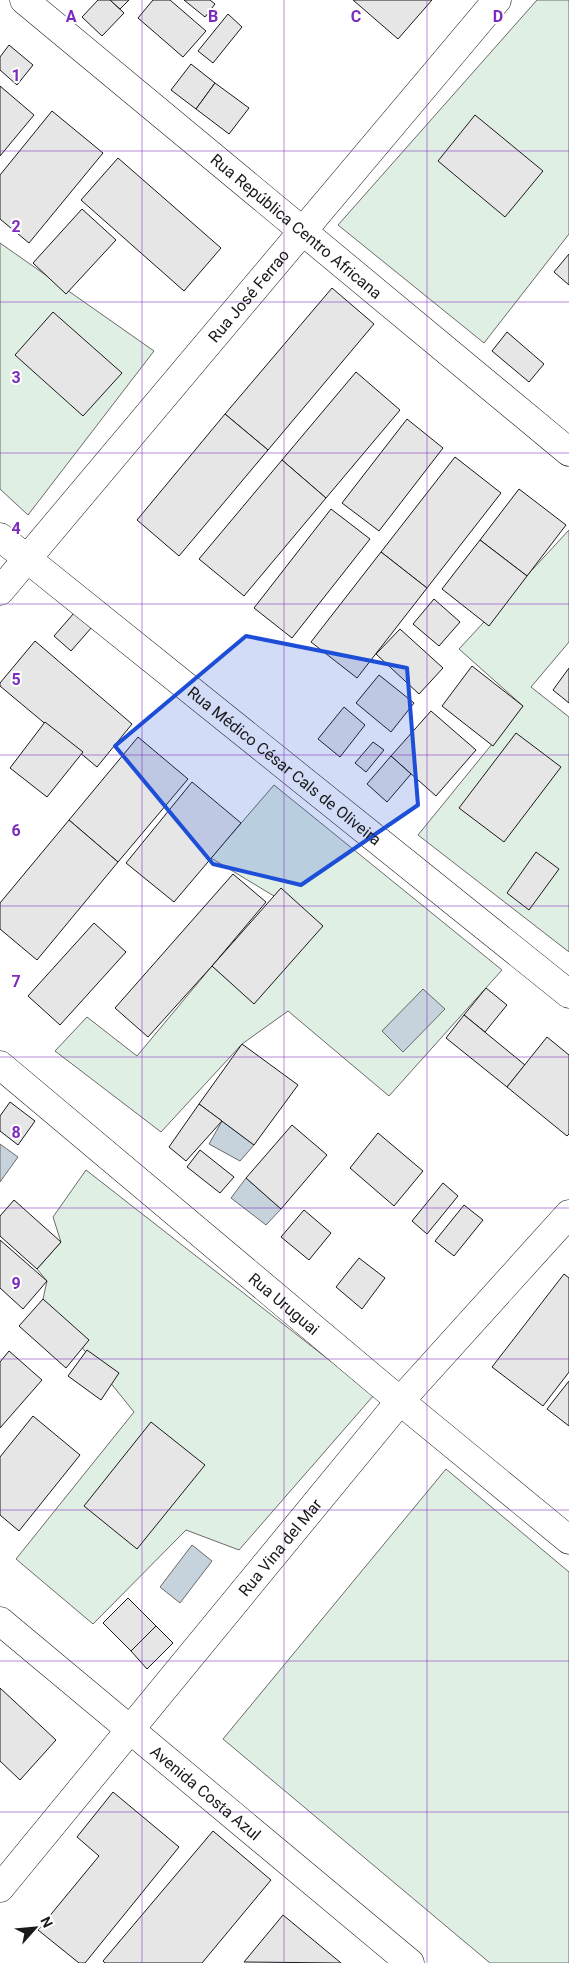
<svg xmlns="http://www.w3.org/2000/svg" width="569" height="1963" viewBox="0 0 569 1963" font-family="Roboto,sans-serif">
	<rect width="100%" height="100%" fill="#fff"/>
	<g fill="#e0efe3" stroke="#6a6a6a">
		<polygon points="537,0 569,0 569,234 484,343 338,225"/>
		<polygon points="0,243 154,351 28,515 0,489"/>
		<polygon points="569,530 569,642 531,687 569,717 569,952 418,835 523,706 459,649"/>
		<polygon points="274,785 502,970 389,1096 288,1011 242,1044 161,1132 55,1051 87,1017 137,1056 212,966 254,1003 322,925 211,858"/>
		<polygon points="86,1170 374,1395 239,1550 186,1530 93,1624 16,1559 134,1412 43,1299 47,1281 37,1269 61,1242 53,1217"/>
		<polygon points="446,1469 569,1572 569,1963 490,1963 223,1739"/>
	</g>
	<g fill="#c6d2dc" stroke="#6a6a6a">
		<polygon points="423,989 445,1009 403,1052 382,1031"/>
		<polygon points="222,1121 254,1145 240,1161 209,1144"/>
		<polygon points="0,1144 18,1157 0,1182"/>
		<polygon points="246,1178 281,1209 266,1225 231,1198"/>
		<polygon points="192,1545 212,1561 180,1603 160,1587"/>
	</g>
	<g fill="#e6e6e6" stroke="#1a1a1a">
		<polygon points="98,0 110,0 124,13 102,36 82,17"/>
		<polygon points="110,0 129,0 120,9"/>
		<polygon points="153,0 170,0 206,31 183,57 138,18"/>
		<polygon points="184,0 210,0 215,4 205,17"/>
		<polygon points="353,0 432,0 398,39"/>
		<polygon points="228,14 242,27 213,63 198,51"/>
		<polygon points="9,45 33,65 17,85 0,70 0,57"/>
		<polygon points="191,64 215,83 196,109 171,90"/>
		<polygon points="215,83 249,108 229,134 196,109"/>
		<polygon points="0,86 34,115 0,156"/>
		<polygon points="52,111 103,153 29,243 0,219 0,175"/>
		<polygon points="475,115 543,171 505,217 438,161"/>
		<polygon points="118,158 221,248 184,291 81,200"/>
		<polygon points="82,209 116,240 66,294 33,263"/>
		<polygon points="569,254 569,285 554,272"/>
		<polygon points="332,288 374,324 268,450 225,414"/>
		<polygon points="53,312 122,373 83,416 15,355"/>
		<polygon points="507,332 544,364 529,382 492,351"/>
		<polygon points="356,372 400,410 326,498 282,460"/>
		<polygon points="225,414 268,450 179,556 137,520"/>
		<polygon points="407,419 443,448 379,531 342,503"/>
		<polygon points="455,457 501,493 427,588 381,552"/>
		<polygon points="282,460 326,498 244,596 199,559"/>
		<polygon points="519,489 566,525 527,576 480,540"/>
		<polygon points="331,509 370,539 292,638 254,608"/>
		<polygon points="480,540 527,576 489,626 442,589"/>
		<polygon points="381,552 427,588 357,678 311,642"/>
		<polygon points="434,599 460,622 439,646 413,624"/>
		<polygon points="74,613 92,627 71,651 54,636"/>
		<polygon points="400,629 443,668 419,694 376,654"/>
		<polygon points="35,641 132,724 97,767 0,686 0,683"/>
		<polygon points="472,666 523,706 493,746 442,706"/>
		<polygon points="569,668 569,703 553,690"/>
		<polygon points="379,675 414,703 391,732 356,703"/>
		<polygon points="344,707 365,725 340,757 318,739"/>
		<polygon points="431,711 476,750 436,796 391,756"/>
		<polygon points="45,722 83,752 47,797 10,768"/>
		<polygon points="516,733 561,767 504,842 459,808"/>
		<polygon points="138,737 188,779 118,862 69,820"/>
		<polygon points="373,742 384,750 366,772 355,763"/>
		<polygon points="391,756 411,774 387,802 367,784"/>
		<polygon points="192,782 241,823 174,902 126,863"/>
		<polygon points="69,820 118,862 37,960 0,929 0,903"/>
		<polygon points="536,852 559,869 529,910 507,893"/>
		<polygon points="233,874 266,902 212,966 148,1037 115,1008"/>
		<polygon points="281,888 323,926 254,1004 212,966"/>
		<polygon points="94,923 126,952 60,1025 28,996"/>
		<polygon points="486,988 507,1005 485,1032 464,1015"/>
		<polygon points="464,1015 525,1065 507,1087 446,1038"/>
		<polygon points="547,1037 569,1055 569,1134 567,1136 507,1087"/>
		<polygon points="242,1044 298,1085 254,1145 199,1104"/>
		<polygon points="10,1102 35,1121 18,1145 0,1131 0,1116"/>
		<polygon points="199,1104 222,1121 186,1161 169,1147"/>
		<polygon points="292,1125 327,1155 281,1209 246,1178"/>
		<polygon points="378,1133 423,1171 394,1206 350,1168"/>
		<polygon points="200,1150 234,1177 220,1193 187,1167"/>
		<polygon points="443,1183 458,1196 427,1234 412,1221"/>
		<polygon points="14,1200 61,1242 37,1269 0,1236 0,1216"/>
		<polygon points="464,1205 483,1220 454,1256 435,1241"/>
		<polygon points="304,1210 331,1233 309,1260 281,1237"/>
		<polygon points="0,1240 47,1281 23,1309 0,1288"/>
		<polygon points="359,1258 385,1278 362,1309 336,1287"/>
		<polygon points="564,1274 569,1278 569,1372 543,1406 492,1367"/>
		<polygon points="43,1299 89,1340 66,1368 19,1326"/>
		<polygon points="87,1350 119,1373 101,1400 68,1376"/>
		<polygon points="9,1351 42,1380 0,1428 0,1362"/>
		<polygon points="569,1381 569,1426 547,1409"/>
		<polygon points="33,1416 80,1455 19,1531 0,1515 0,1457"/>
		<polygon points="151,1422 205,1465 137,1549 84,1506"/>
		<polygon points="128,1598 156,1626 131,1651 103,1623"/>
		<polygon points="156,1626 173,1643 147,1669 131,1651"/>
		<polygon points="0,1688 56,1740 20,1780 0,1761"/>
		<polygon points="113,1792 179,1847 85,1963 79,1963 38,1930 99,1856 77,1837"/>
		<polygon points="213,1831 271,1880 202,1963 105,1963 103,1961"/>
		<polygon points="283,1915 341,1963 244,1962"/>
	</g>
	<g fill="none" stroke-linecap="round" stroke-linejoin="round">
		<defs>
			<g id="street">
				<path id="s1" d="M24,0L569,452"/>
				<path id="s2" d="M0,537L569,994"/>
				<path id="s3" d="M0,591L497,0"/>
				<path id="s4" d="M0,1065L400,1401L569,1540"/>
				<path id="s5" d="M0,1888L400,1401L569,1214"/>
			</g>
			<g id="secondary">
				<path id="s6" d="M0,1621L410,1963"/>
			</g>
		</defs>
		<use href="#street" stroke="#1a1a1a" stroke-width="29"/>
		<use href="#secondary" stroke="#1a1a1a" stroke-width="29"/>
		<use href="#street" stroke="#fff" stroke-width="28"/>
		<use href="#secondary" stroke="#fff" stroke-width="28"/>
	</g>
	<path fill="#1d4ed8" fill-opacity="0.2" stroke="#1d4ed8" stroke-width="4" stroke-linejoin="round" d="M246,636L407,668L418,805L301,885L213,864L115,746Z"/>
	<path fill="none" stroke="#7b2cbf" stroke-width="1" stroke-opacity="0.55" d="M142,0V1963M284,0V1963M427,0V1963M0,151H569M0,302H569M0,453H569M0,604H569M0,755H569M0,906H569M0,1057H569M0,1208H569M0,1359H569M0,1510H569M0,1661H569M0,1812H569"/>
	<g text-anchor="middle" stroke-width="4" stroke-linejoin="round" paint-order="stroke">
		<g font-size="16" fill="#1a1a1a" stroke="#fff">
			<text dy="6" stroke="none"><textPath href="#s1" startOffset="354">Rua República Centro Africana</textPath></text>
			<text dy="6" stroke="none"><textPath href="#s3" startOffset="386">Rua José Ferrao</textPath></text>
			<text dy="6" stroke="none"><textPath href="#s2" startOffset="365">Rua Médico César Cals de Oliveira</textPath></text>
			<text dy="6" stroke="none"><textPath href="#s4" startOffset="371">Rua Uruguai</textPath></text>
			<text dy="6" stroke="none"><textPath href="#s5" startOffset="441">Rua Vina del Mar</textPath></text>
			<text dy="6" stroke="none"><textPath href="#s6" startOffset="268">Avenida Costa Azul</textPath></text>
		</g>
	</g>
	<g font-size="16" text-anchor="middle" font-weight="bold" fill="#7b2cbf" stroke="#fff" stroke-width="4" stroke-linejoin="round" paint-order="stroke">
		<text x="71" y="22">A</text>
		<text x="213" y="22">B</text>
		<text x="356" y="22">C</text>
		<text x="498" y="22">D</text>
		<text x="16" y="81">1</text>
		<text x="16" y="232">2</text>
		<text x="16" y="383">3</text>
		<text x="16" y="534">4</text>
		<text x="16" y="685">5</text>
		<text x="16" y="836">6</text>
		<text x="16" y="987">7</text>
		<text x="16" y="1138">8</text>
		<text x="16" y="1289">9</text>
	</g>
	<g transform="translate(35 1928) rotate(63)" stroke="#ffffff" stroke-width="4" paint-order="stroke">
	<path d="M0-4L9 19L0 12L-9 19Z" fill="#1a1a1a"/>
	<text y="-8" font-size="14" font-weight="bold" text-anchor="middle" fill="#1a1a1a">N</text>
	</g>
</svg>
